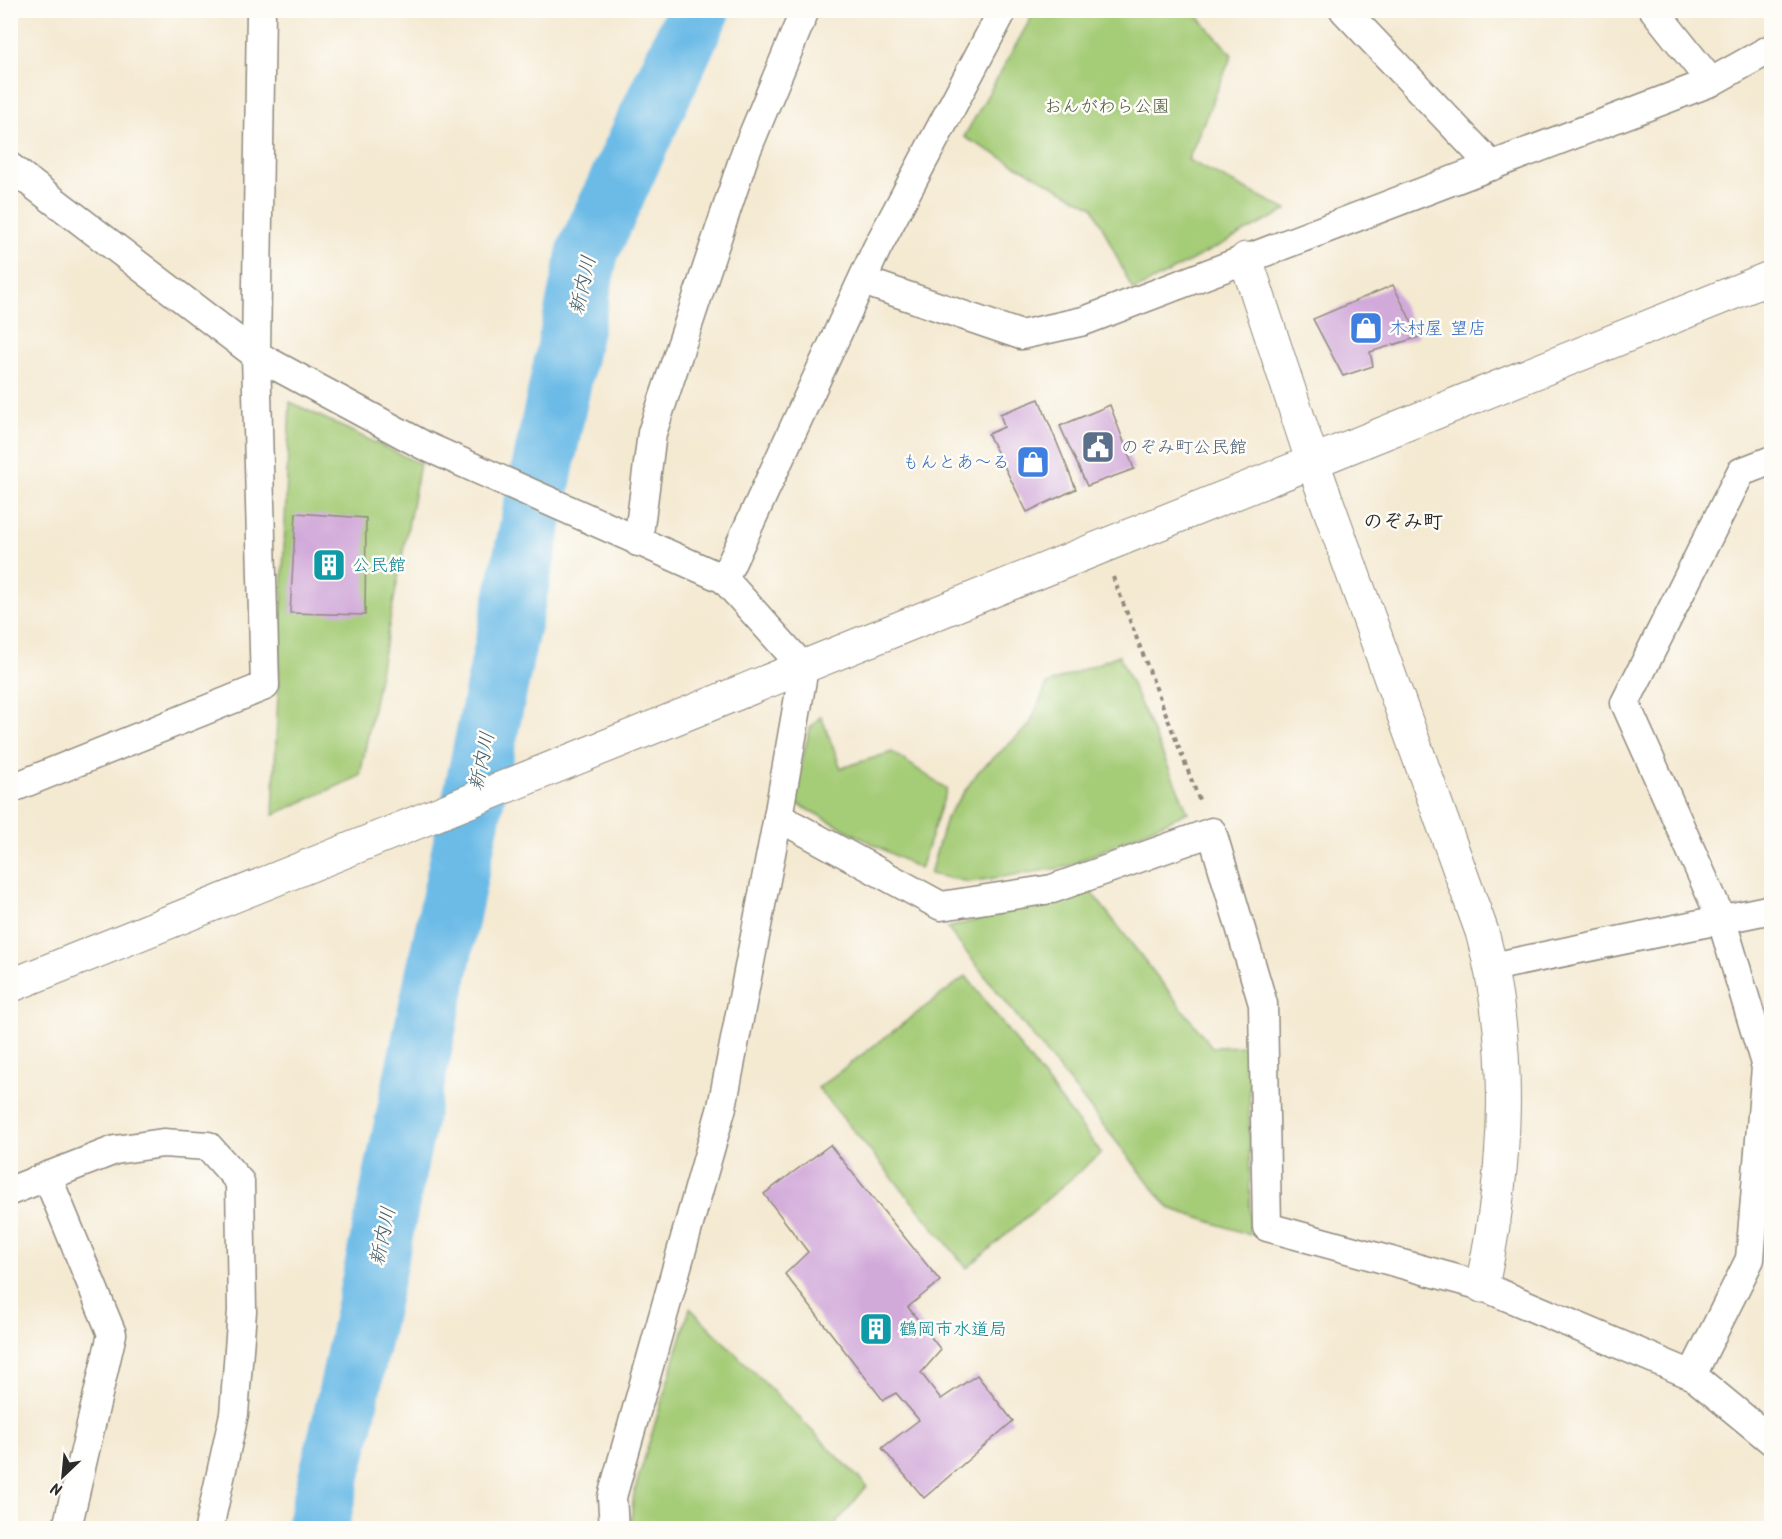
<svg xmlns="http://www.w3.org/2000/svg" width="1782" height="1539" viewBox="0 0 1782 1539" font-family="Kalam,'Klee One',sans-serif">
	<rect width="100%" height="100%" fill="#fdfcf7"/>
	<filter id="ink" filterUnits="userSpaceOnUse"><feTurbulence type="fractalNoise" baseFrequency=".0167" numOctaves="2"/><feDisplacementMap in="SourceGraphic" scale="12" xChannelSelector="R" yChannelSelector="G"/><feConvolveMatrix kernelMatrix="1 2 1 2 8 2 1 2 1" color-interpolation-filters="sRGB"/></filter>
	<filter id="wash" filterUnits="userSpaceOnUse"><feTurbulence type="fractalNoise" baseFrequency=".008" numOctaves="4" result="noise"/><feDisplacementMap in="SourceGraphic" scale="24" xChannelSelector="R" yChannelSelector="G"/><feGaussianBlur stdDeviation="1.35" result="paint"/><feColorMatrix in="noise" values="0 0 0 0 0 0 0 0 0 0 0 0 0 0 0 0 0 1.4 0 .05"/><feComposite in="paint" operator="in"/></filter>
	<g filter="url(#wash)">
		<rect width="100%" height="100%" fill="#f4e9d1"/>
		<g fill="#a5cc77" stroke="#687c51" stroke-width="1.5">
			<polygon points="1035,11 1193,11 1232,55 1188,160 1287,210 1133,291 1093,207 964,137"/>
			<polygon points="290,402 420,464 360,776 273,815"/>
			<polygon points="1119,655 1188,812 1066,867 969,882 930,874 946,818 978,772 1029,726 1047,684"/>
			<polygon points="821,716 841,768 892,752 947,789 920,869 792,801 810,728"/>
			<polygon points="1089,889 1212,1047 1249,1046 1250,1235 1169,1208 947,928"/>
			<polygon points="966,976 1101,1153 967,1268 818,1088"/>
			<polygon points="690,1308 867,1486 832,1528 630,1528 634,1493"/>
		</g>
		<g fill="none" stroke-linecap="round" stroke-linejoin="round">
			<polyline stroke="#6cbbe7" stroke-width="62" points="317,1528 343,1421 588,251 699,10"/>
		</g>
		<g id="blocks">
			<g fill="#d2aada">
				<polygon points="1393,285 1419,337 1370,352 1373,366 1343,376 1313,319"/>
				<polygon points="1039,399 1076,489 1027,512 988,434 1004,427 1000,414"/>
				<polygon points="1110,405 1134,469 1087,486 1060,426"/>
				<polygon points="296,513 366,518 365,615 290,613"/>
				<polygon points="830,1145 940,1281 908,1307 941,1350 921,1373 941,1399 977,1375 1013,1421 924,1498 882,1448 919,1420 896,1393 883,1400 785,1274 808,1252 764,1194"/>
			</g>
		</g>
	</g>
	<g filter="url(#ink)">
		<use href="#blocks" fill-opacity="0" stroke="#908a7e" stroke-width="1.5"/>
		<g fill="none" stroke-linecap="round" stroke-linejoin="round">
			<defs>
				<g id="minor">
					<polyline points="1344,10 1492,166"/>
					<polyline points="1654,10 1711,82"/>
					<polyline points="10,167 256,355 423,445 724,579 804,668 778,817 722,1107 612,1497 614,1528"/>
					<polyline points="863,281 1021,335 1084,321 1711,82 1772,48"/>
					<polyline points="638,542 652,433 745,154 805,10"/>
					<polyline points="724,579 877,248 1003,10"/>
					<polyline points="10,789 265,686 256,355 261,10"/>
					<polyline points="778,817 941,906 1052,889 1212,832 1263,1004 1267,1227 1482,1286 1692,1375 1772,1441"/>
					<polyline points="1492,967 1772,909"/>
					<polyline points="47,1176 112,1334 67,1528"/>
					<polyline points="10,1191 115,1150 163,1143 208,1146 240,1182 242,1311 234,1414 209,1528"/>
					<polyline points="1692,1375 1750,1259 1766,1067 1721,918 1625,703 1741,472 1772,460"/>
				</g>
				<g id="tertiary">
					<path d="M1246,259L1313,463L1482,932C1514,1049 1507,1168 1482,1286"/>
					<polyline points="10,986 1772,277"/>
				</g>
			</defs>
			<use href="#minor" stroke="#908a7e" stroke-width="31"/>
			<use href="#tertiary" stroke="#908a7e" stroke-width="35"/>
			<polyline stroke="#908a7e" stroke-width="4" stroke-dasharray="4.5 4.5" stroke-linecap="butt" points="1113,577 1200,802"/>
			<use href="#minor" stroke="#fff" stroke-width="28"/>
			<use href="#tertiary" stroke="#fff" stroke-width="33"/>
		</g>
	</g>
	<defs>
		<symbol id="shop-square" viewBox="-11 -11 22 22"><rect x="-9" y="-9" width="18" height="18" rx="4" fill="#3f7fe0" stroke="#fdfcf7"/><path d="M-5-2.5h2.3a2.7 3.5 0 0 1 5.4 0H5L5.5 6h-11ZM-1.5-2.5h3a1.5 2.3 0 0 0-3 0Z" fill="#fff"/></symbol>
		<symbol id="civic-square" viewBox="-11 -11 22 22"><rect x="-9" y="-9" width="18" height="18" rx="4" fill="#5c6f8a" stroke="#fdfcf7"/><path d="M-.6-6.5H3V-4.5H.6V-3L4-1V1h2V6H-6V1h2V-1L-.6-3ZM-1.2 2.5V6h2.4V2.5Z" fill="#fff"/></symbol>
		<symbol id="building-square" viewBox="-11 -11 22 22"><rect x="-9" y="-9" width="18" height="18" rx="4" fill="#0f9aa8" stroke="#fdfcf7"/><path d="M-4-6H4V6H1V3H-1V6H-4ZM-2.5-4.3h1.7v1.8h-1.7ZM.8-4.3h1.7v1.8H.8ZM-2.5-1h1.7V.8h-1.7ZM.8-1h1.7V.8H.8Z" fill="#fff"/></symbol>
	</defs>
	<g fill-rule="evenodd">
		<use href="#shop-square" x="1347" y="309" width="38" height="38"/>
		<use href="#civic-square" x="1079" y="428" width="38" height="38"/>
		<use href="#shop-square" x="1014" y="443" width="38" height="38"/>
		<use href="#building-square" x="310" y="546" width="38" height="38"/>
		<use href="#building-square" x="857" y="1310" width="38" height="38"/>
	</g>
	<g text-anchor="middle" stroke-width="5" stroke-linejoin="round" paint-order="stroke">
		<g font-size="18" fill="#505b42" stroke="#fdfcf7">
			<text x="1107" y="112">おんがわら公園</text>
		</g>
		<g font-size="18" fill="#366cbe" stroke="#fdfcf7" text-anchor="start">
			<text x="1389" y="334">木村屋 望店</text>
			<text x="1010" y="468" text-anchor="end">もんとあ～る</text>
		</g>
		<g font-size="18" fill="#4e5e75" stroke="#fdfcf7" text-anchor="start">
			<text x="1121" y="453">のぞみ町公民館</text>
		</g>
		<g font-size="18" fill="#0d838f" stroke="#fdfcf7" text-anchor="start">
			<text x="352" y="571">公民館</text>
			<text x="899" y="1335">鶴岡市水道局</text>
		</g>
		<g font-size="20" font-style="italic" fill="#425d6d" stroke="#fdfcf7">
			<text transform="translate(582 285) rotate(-77)" y="7">新内川</text>
			<text transform="translate(481 761) rotate(-78)" y="7">新内川</text>
			<text transform="translate(382 1236) rotate(-78)" y="7">新内川</text>
		</g>
		<g font-size="20" font-weight="bold" fill="#2b2b2b" stroke="#fdfcf7">
			<text x="1403" y="528">のぞみ町</text>
		</g>
	</g>
	<rect width="1782" height="1539" fill="none" stroke="#fdfcf7" stroke-width="36"/>
	<g transform="translate(63 1476) rotate(206)" stroke="#fdfcf7" stroke-width="4.5" paint-order="stroke">
	<path d="M0-4.5L10 22L0 15L-10 22Z" fill="#2b2b2b"/>
	<text y="-9" font-size="16" font-weight="bold" text-anchor="middle" fill="#2b2b2b">N</text>
	</g>
</svg>
